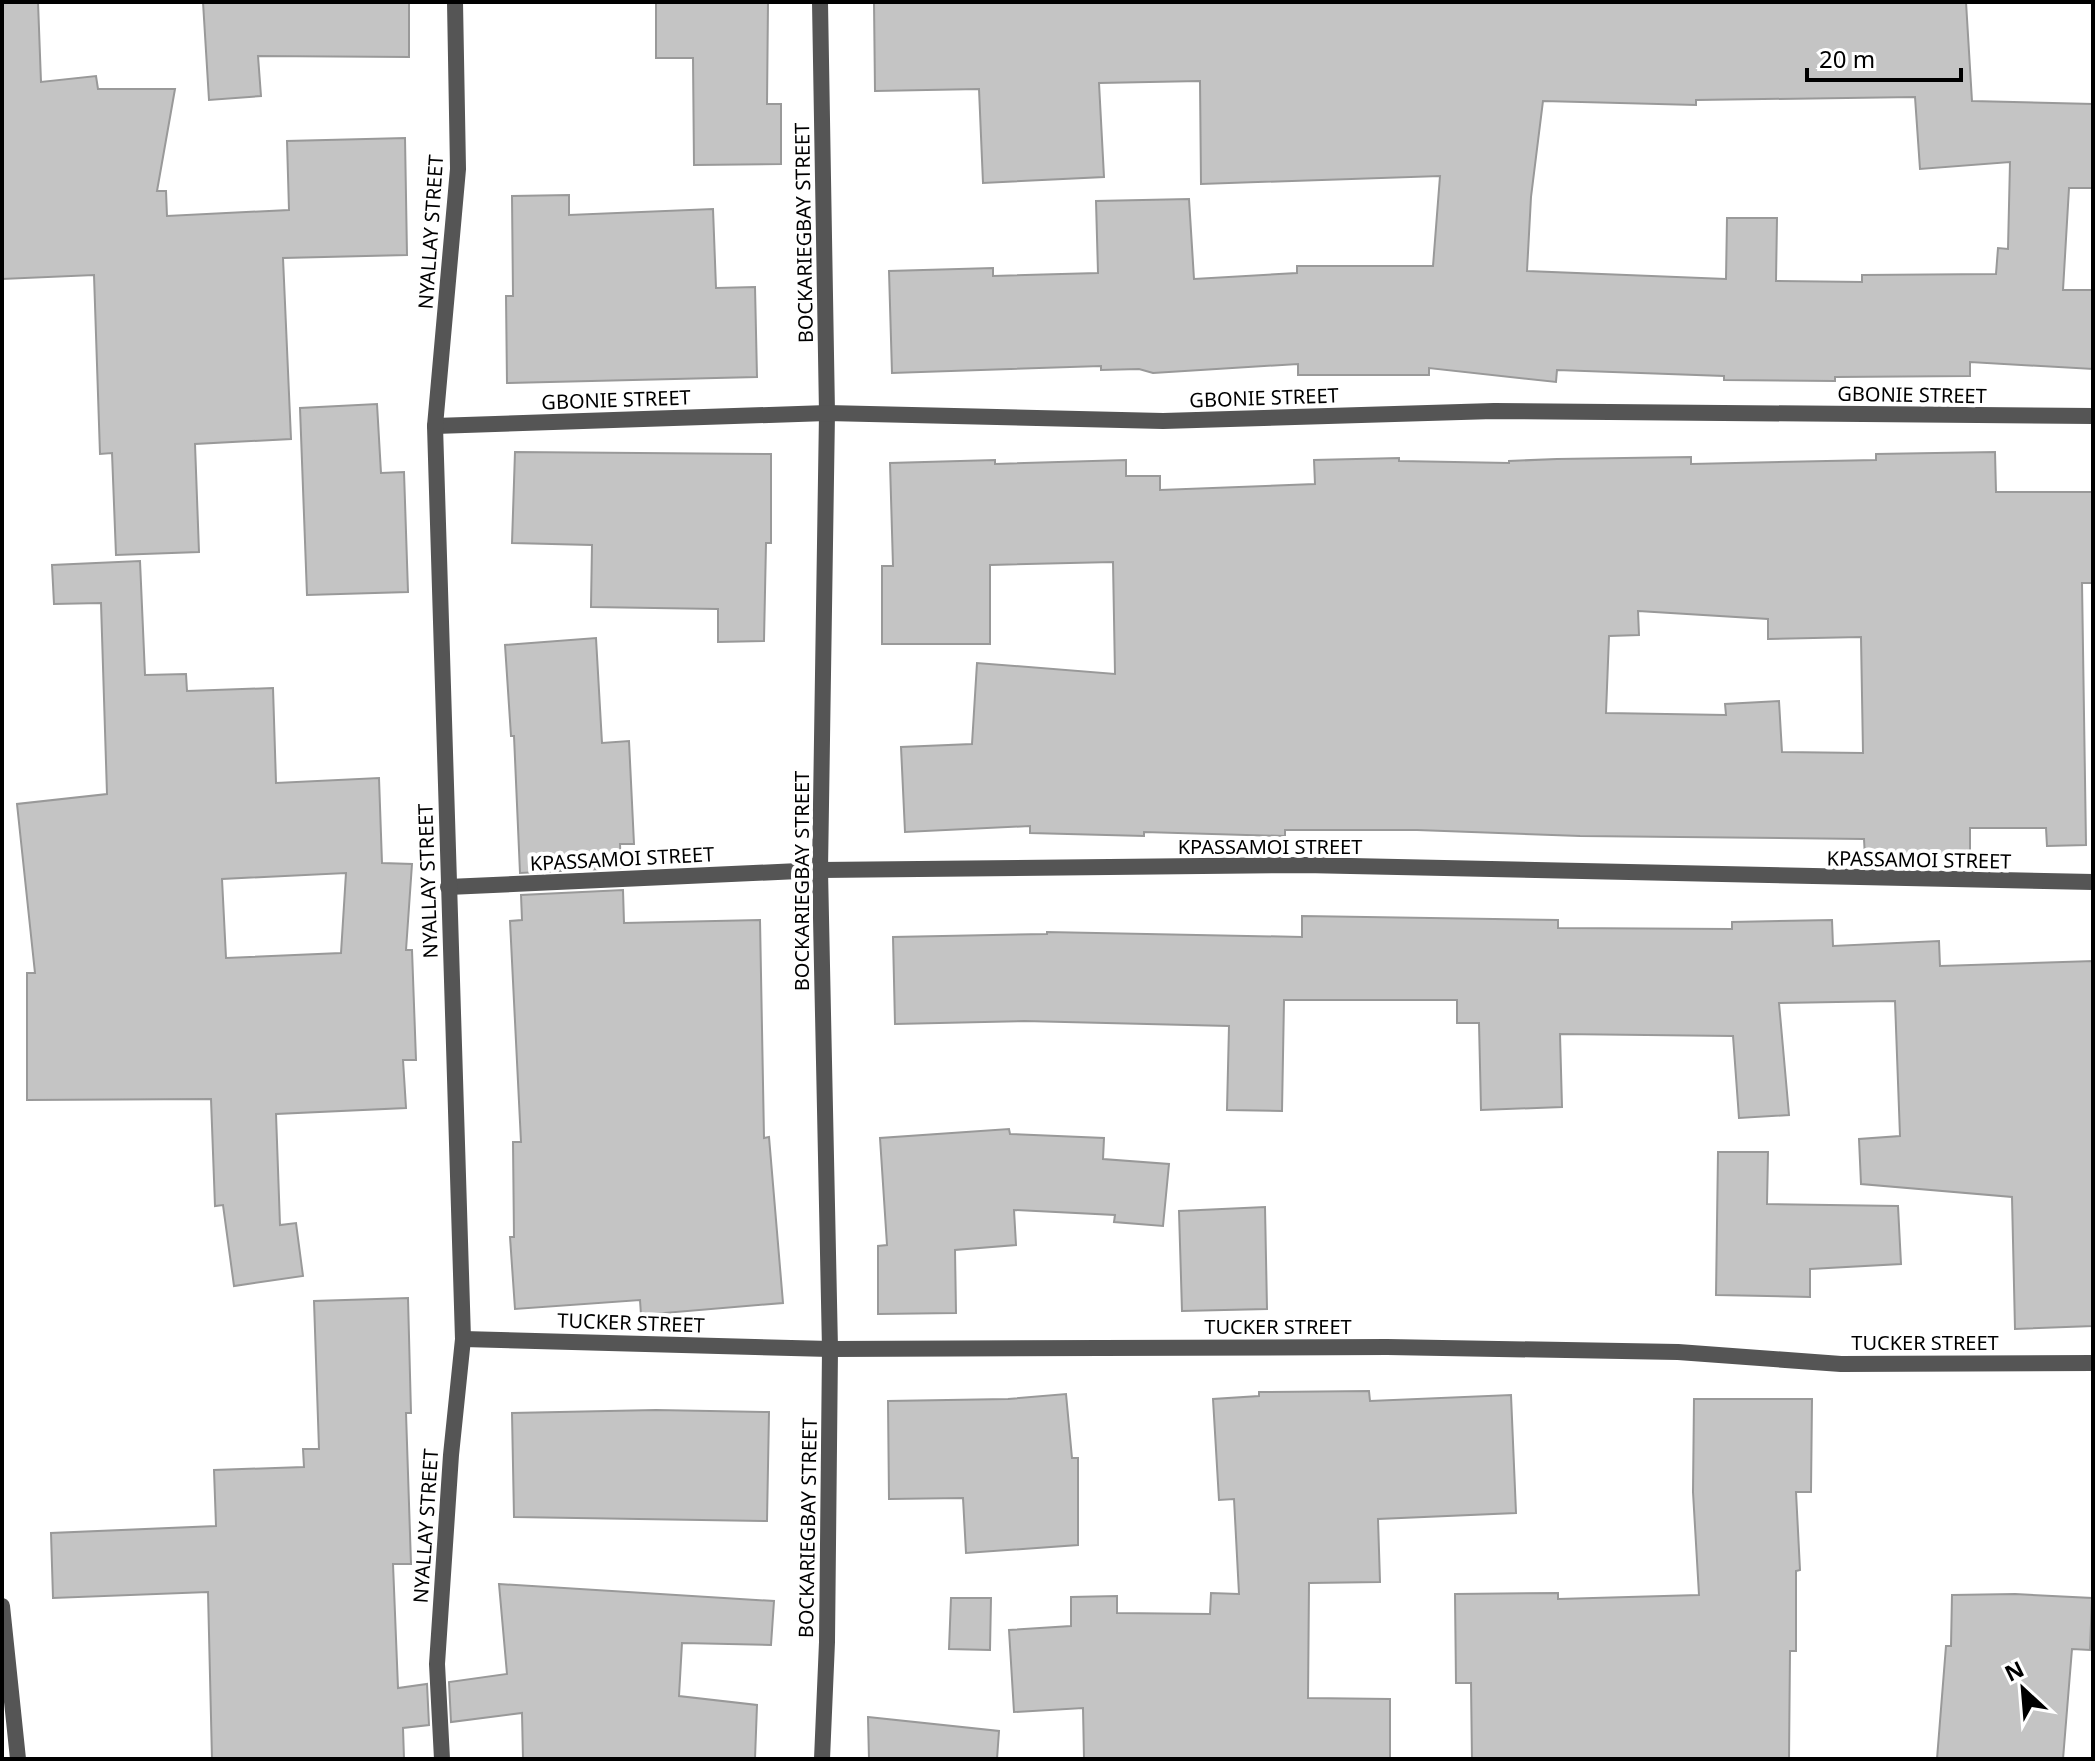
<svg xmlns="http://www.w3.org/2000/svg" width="2095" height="1761" viewBox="0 0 2095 1761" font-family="'Noto Sans',sans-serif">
	<rect width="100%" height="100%" fill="#fff"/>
	<g fill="#c4c4c4" stroke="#999" stroke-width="2" fill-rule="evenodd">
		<polygon points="2,2 38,2 41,82 96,76 98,89 175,89 157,191 166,191 167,216 289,210 287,141 405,138 407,255 283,258 291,439 195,444 199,552 116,555 112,453 100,454 94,275 2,279"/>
		<polygon points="203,2 409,2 409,57 258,56 261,96 209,100"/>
		<polygon points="656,2 768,2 767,104 781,104 781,164 694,165 693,58 656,58"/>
		<path d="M874,2H1966L1972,101L2093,104V188H2069L2063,290H2093V369L1970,362V376L1835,377V381L1724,380V376L1557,370L1556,382L1429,368V375H1298V364L1153,373L1139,369L1101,370V366L892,373L889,271L993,268V276L1098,273L1096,201L1189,199L1194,279L1297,273V266H1433L1440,176L1201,184L1200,81L1099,83L1104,177L983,183L979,89L875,91ZM1915,97L1920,169L2010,162L2008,249L1998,248L1996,274L1862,275V282L1776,281L1777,218H1727L1726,279L1527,271L1531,197L1543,101L1696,105V100Z"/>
		<polygon points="569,195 569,215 713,209 716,288 755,287 757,377 507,383 506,296 513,296 512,196"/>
		<polygon points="377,404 381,473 404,472 408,592 307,595 300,408"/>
		<polygon points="515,452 771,454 771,543 766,543 764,641 718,642 718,609 591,607 592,545 512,543"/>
		<path d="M1995,452L1996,492H2093V583H2082L2086,845L2047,846L2046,828H1970V855L1865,858L1864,839L1580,836L1417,830H1285V836L1144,832V836L1030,833V826L905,832L901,747L972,744L977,663L1115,674L1113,562L990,565V644H882V566H893L890,463L995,460V464L1126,460V476H1160V490L1315,484L1314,460L1399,458V461L1509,463V461L1557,459L1691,457V464L1876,460V454ZM1638,611L1768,619V639L1861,637L1863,753L1782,752L1779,701L1725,704L1726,715L1606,713L1609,636L1639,635Z"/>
		<path d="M140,561L145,675L186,674L187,691L273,688L276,783L379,778L382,863L412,864L406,950H412L416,1060H403L406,1108L276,1114L280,1225L296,1223L303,1276L234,1286L223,1205L215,1206L211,1099L27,1100V973H35L17,804L107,794L101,603L54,604L52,565ZM346,873L341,953L226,958L222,879Z"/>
		<polygon points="596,638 602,743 629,741 634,844 620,844 621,868 520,873 514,736 511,736 505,645"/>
		<polygon points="623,890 624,923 760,920 764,1138 769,1137 783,1303 641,1315 640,1300 515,1309 510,1237 514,1237 513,1142 521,1142 510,921 522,920 521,895"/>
		<polygon points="1302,916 1558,920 1558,928 1732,929 1732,922 1832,920 1833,946 1939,941 1940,966 2093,961 2093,1326 2015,1329 2012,1197 1861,1184 1859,1139 1900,1136 1895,1001 1779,1003 1789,1115 1739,1118 1733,1036 1560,1034 1562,1107 1481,1110 1479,1023 1457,1023 1457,1000 1284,1000 1282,1111 1227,1110 1229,1026 1024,1021 895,1024 893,937 1047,934 1047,932 1302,937"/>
		<polygon points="1009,1129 1010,1134 1104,1138 1103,1159 1169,1164 1163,1226 1114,1222 1115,1215 1014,1210 1016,1245 955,1250 956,1313 878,1314 878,1246 887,1245 880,1138"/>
		<polygon points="1718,1152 1768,1152 1767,1204 1898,1206 1901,1264 1810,1269 1810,1297 1716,1295"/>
		<polygon points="1265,1207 1267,1309 1182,1311 1179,1211"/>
		<polygon points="408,1298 411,1413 406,1413 411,1564 393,1564 398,1688 427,1684 429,1725 403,1728 404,1759 212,1759 208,1592 53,1598 51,1533 216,1526 214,1470 304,1467 303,1449 319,1449 314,1301"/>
		<polygon points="1369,1391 1370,1401 1511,1395 1516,1513 1378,1519 1380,1582 1309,1583 1308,1698 1390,1699 1390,1759 1084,1759 1083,1708 1014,1712 1009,1630 1071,1626 1071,1597 1117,1596 1117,1613 1210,1614 1211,1593 1239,1594 1234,1499 1219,1500 1213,1399 1259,1396 1259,1392"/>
		<polygon points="1066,1394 1072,1458 1078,1458 1078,1545 966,1553 963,1498 889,1499 888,1401 1008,1399"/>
		<polygon points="1694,1399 1812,1399 1811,1492 1796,1492 1800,1570 1796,1571 1796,1651 1790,1651 1789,1759 1472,1759 1471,1683 1456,1683 1455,1594 1558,1593 1558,1599 1699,1595 1693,1492"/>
		<polygon points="656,1410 769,1412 767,1521 514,1517 512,1413"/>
		<polygon points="499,1584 774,1601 771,1645 682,1643 679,1696 757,1705 755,1759 523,1759 522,1713 451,1722 449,1682 507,1674"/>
		<polygon points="2015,1594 2092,1598 2090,1650 2072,1649 2063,1759 1937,1759 1946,1646 1951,1646 1952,1595"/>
		<polygon points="951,1598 991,1598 990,1650 949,1649"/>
		<polygon points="868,1717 999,1731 997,1759 869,1759"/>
	</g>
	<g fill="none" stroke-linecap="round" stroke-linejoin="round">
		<g stroke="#555" stroke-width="16">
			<polyline points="820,2 827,413 820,870 830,1349 827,1642 822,1759"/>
			<polyline points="435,426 827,413 1163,421 1494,411 2093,416"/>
			<polyline points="448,887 820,870 1304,865 2093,882"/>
			<polyline points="463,1339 830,1349 1387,1347 1678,1352 1841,1364 2093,1363"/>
			<polyline points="2,1606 18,1759"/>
			<polyline points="442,1759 437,1664 451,1455 463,1339 435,426 458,169 455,2"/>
		</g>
	</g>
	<g text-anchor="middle" stroke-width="8" stroke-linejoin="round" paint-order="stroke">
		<g font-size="20" fill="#000" stroke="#fff">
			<text transform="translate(431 232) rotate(-86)" y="7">NYALLAY STREET</text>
			<text transform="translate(804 233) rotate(-91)" y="7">BOCKARIEGBAY STREET</text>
			<text transform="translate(1912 395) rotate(1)" y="7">GBONIE STREET</text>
			<text transform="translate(1264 398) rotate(-2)" y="7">GBONIE STREET</text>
			<text transform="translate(616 400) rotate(-2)" y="7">GBONIE STREET</text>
			<text x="1270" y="854">KPASSAMOI STREET</text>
			<text transform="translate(622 859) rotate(-3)" y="7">KPASSAMOI STREET</text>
			<text transform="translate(1919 860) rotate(1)" y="7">KPASSAMOI STREET</text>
			<text transform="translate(428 881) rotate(-92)" y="7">NYALLAY STREET</text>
			<text transform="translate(802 881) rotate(-90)" y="7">BOCKARIEGBAY STREET</text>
			<text transform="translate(631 1323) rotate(2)" y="7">TUCKER STREET</text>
			<text x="1278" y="1334">TUCKER STREET</text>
			<text x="1925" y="1350">TUCKER STREET</text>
			<text transform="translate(426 1526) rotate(-86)" y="7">NYALLAY STREET</text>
			<text transform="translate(808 1528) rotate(-89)" y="7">BOCKARIEGBAY STREET</text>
		</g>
	</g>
	<rect width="2095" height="1761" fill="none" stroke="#000000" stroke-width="8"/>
	<g transform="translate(2023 1689) rotate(334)" stroke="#ffffff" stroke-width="6" paint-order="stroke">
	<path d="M0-6L14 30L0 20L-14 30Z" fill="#000000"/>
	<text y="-12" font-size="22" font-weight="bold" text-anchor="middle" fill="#000000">N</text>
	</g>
	<path d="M1807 68v12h154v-12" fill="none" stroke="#000000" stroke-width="4"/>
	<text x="1819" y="68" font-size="24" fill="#000000" stroke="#ffffff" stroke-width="6" paint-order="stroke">20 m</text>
</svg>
